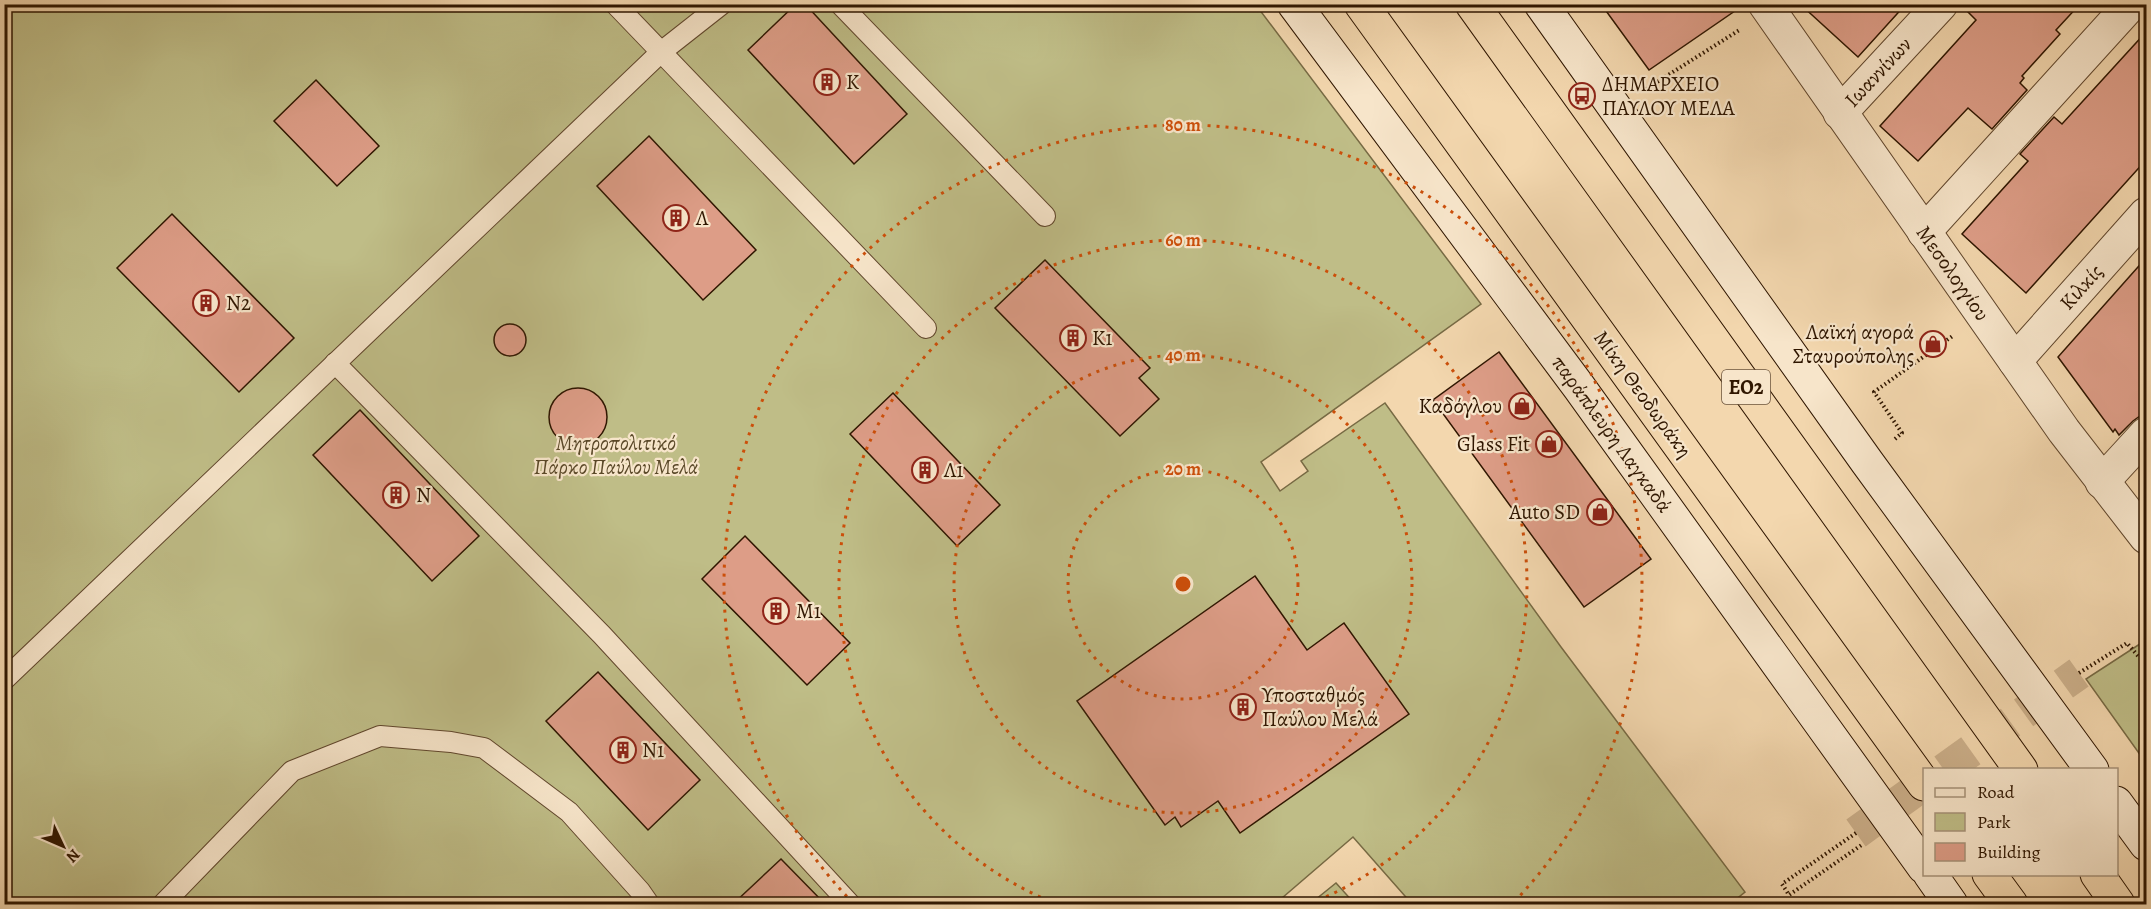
<svg xmlns="http://www.w3.org/2000/svg" width="2151" height="909" viewBox="0 0 2151 909" font-family="Alegreya,serif">
	<rect width="100%" height="100%" fill="#f3d7ae"/>
	<filter id="stains"><feTurbulence type="fractalNoise" baseFrequency=".00333" numOctaves="4"/><feColorMatrix values="0 0 0 0 .2 0 0 0 0 .09 0 0 0 0 .02 0 0 0 .5 -.17"/></filter>
	<radialGradient id="worn" r=".72"><stop offset=".6" stop-color="#630" stop-opacity="0"/><stop offset="1" stop-color="#630" stop-opacity=".3"/></radialGradient>
	<g fill="#bfbd87" stroke="#776a44" stroke-width="1.5">
		<polygon points="5,4 1256,5 1481,304 1261,462 1280,491 1308,471 1301,461 1385,403 1561,647 1745,892 1730,904 1412,904 1353,837 1275,904 5,904"/>
		<polygon points="2146,640 2146,763 2086,679"/>
		<polygon points="1336,883 1355,904 1310,904"/>
	</g>
	<g fill="#dd9d87" stroke="#2f1600" stroke-width="1.5">
		<polygon points="796,4 805,4 907,114 854,164 748,50"/>
		<polygon points="1601,4 1745,4 1649,70"/>
		<polygon points="1800,4 1906,4 1858,57"/>
		<polygon points="1960,4 2080,4 2056,30 2060,34 2022,76 2024,78 2020,83 2027,90 1992,129 1968,108 1918,161 1880,126 1976,20"/>
		<polygon points="2146,32 2146,160 2026,293 1962,234 2028,161 2020,154 2054,117 2062,124"/>
		<polygon points="316,80 379,146 337,186 274,121"/>
		<polygon points="649,136 756,250 703,300 597,186"/>
		<polygon points="172,214 294,338 239,392 117,268"/>
		<polygon points="2146,258 2146,416 2140,416 2133,421 2119,435 2115,429 2113,432 2058,357"/>
		<polygon points="1045,260 1150,368 1139,378 1159,399 1120,436 995,308"/>
		<circle cx="510" cy="340" r="16"/>
		<polygon points="1499,352 1651,559 1584,607 1433,400"/>
		<circle cx="578" cy="417" r="29"/>
		<polygon points="893,393 1000,505 957,546 850,434"/>
		<polygon points="360,410 479,536 432,581 313,455"/>
		<polygon points="745,536 850,643 807,685 702,579"/>
		<polygon points="1255,576 1307,650 1344,623 1409,714 1240,833 1218,801 1181,827 1175,817 1165,825 1077,701"/>
		<polygon points="598,672 700,780 648,830 546,721"/>
		<polygon points="781,859 825,904 733,904"/>
	</g>
	<g fill="none" stroke-linecap="round" stroke-linejoin="round">
		<g stroke="#ccb08b" stroke-width="33" stroke-dasharray="33 16" stroke-linecap="butt">
			<polyline points="1944,770 2079,673"/>
			<polyline points="1856,833 1924,784"/>
		</g>
		<defs>
			<g id="lane">
				<polyline points="615,4 926,328"/>
				<polyline points="840,4 1045,216"/>
				<polyline points="335,363 602,635 850,904"/>
				<polyline points="4,680 661,52 722,4"/>
				<polyline points="163,904 292,771 380,736 451,742 484,748 569,812 640,891 649,904"/>
			</g>
			<g id="street">
				<polyline points="1765,4 2064,431 2146,537"/>
				<polyline points="1840,113 1941,4"/>
				<polyline points="1924,232 2131,4"/>
				<polyline points="2015,361 2146,214"/>
				<polyline points="2102,482 2146,434"/>
			</g>
			<g id="secondary">
				<polyline points="1294,4 1579,387 1924,867"/>
				<polyline points="1541,4 1867,462 2092,770"/>
				<polyline points="2116,803 2146,844"/>
				<polyline points="1930,874 1951,904"/>
			</g>
			<g id="highway">
				<polyline points="1361,4 1924,784"/>
				<polyline points="1472,4 2021,770"/>
				<polyline points="1989,874 2011,904"/>
				<polyline points="2097,874 2118,904"/>
			</g>
		</defs>
		<use href="#lane" stroke="#60462c" stroke-width="22"/>
		<use href="#street" stroke="#60462c" stroke-width="35"/>
		<use href="#secondary" stroke="#2f1600" stroke-width="35"/>
		<use href="#highway" stroke="#2f1600" stroke-width="35"/>
		<g stroke="#2f1600" stroke-width="4" stroke-dasharray="1.5 3" stroke-linecap="butt">
			<polyline points="1646,89 1741,29"/>
			<polyline points="1895,439 1902,433 1874,392 1954,335"/>
			<polyline points="2079,673 2127,643 2139,657 2146,657"/>
			<polyline points="1856,833 1782,884 1789,895 1863,844"/>
		</g>
		<use href="#lane" stroke="#f7e5ca" stroke-width="20"/>
		<use href="#street" stroke="#f7e5ca" stroke-width="33"/>
		<use href="#secondary" stroke="#f7e5ca" stroke-width="33"/>
		<use href="#highway" stroke="#f3d7ae" stroke-width="33"/>
	</g>
	<g fill="none" stroke="#cc4f0a" stroke-width="3" stroke-dasharray="3 6">
		<circle cx="1183" cy="584" r="115"/>
		<circle cx="1183" cy="584" r="229"/>
		<path d="M1057 904A344 344 0 1 1 1309 904"/>
		<path d="M853 903A459 459 0 1 1 1513 903"/>
	</g>
	<defs>
		<symbol id="building-ring" viewBox="-11 -11 22 22"><circle r="9.5" fill="#f7e5ca" stroke="#8f2418" stroke-width="1.5"/><path d="M-4-6H4V6H1V3H-1V6H-4ZM-2.5-4.3h1.7v1.8h-1.7ZM.8-4.3h1.7v1.8H.8ZM-2.5-1h1.7V.8h-1.7ZM.8-1h1.7V.8H.8Z" fill="#8f2418"/></symbol>
		<symbol id="bus-ring" viewBox="-11 -11 22 22"><circle r="9.5" fill="#f7e5ca" stroke="#8f2418" stroke-width="1.5"/><path d="M-5-6H5V4H4V6H2V4H-2V6H-4V4H-5ZM-3.5-4V0h7V-4ZM-3.5 1.2v1.5H-2V1.2ZM2 1.2v1.5H3.5V1.2Z" fill="#8f2418"/></symbol>
		<symbol id="shop-ring" viewBox="-11 -11 22 22"><circle r="9.5" fill="#f7e5ca" stroke="#8f2418" stroke-width="1.5"/><path d="M-5-2.5h2.3a2.7 3.5 0 0 1 5.4 0H5L5.5 6h-11ZM-1.5-2.5h3a1.5 2.3 0 0 0-3 0Z" fill="#8f2418"/></symbol>
	</defs>
	<g fill-rule="evenodd">
		<use href="#building-ring" x="812" y="67" width="30" height="30"/>
		<use href="#bus-ring" x="1567" y="81" width="30" height="30"/>
		<use href="#building-ring" x="661" y="203" width="30" height="30"/>
		<use href="#building-ring" x="191" y="288" width="30" height="30"/>
		<use href="#building-ring" x="1058" y="323" width="30" height="30"/>
		<use href="#shop-ring" x="1918" y="329" width="30" height="30"/>
		<use href="#shop-ring" x="1507" y="391" width="30" height="30"/>
		<use href="#shop-ring" x="1534" y="429" width="30" height="30"/>
		<use href="#building-ring" x="910" y="455" width="30" height="30"/>
		<use href="#building-ring" x="381" y="480" width="30" height="30"/>
		<use href="#shop-ring" x="1585" y="497" width="30" height="30"/>
		<use href="#building-ring" x="761" y="596" width="30" height="30"/>
		<use href="#building-ring" x="1228" y="692" width="30" height="30"/>
		<use href="#building-ring" x="608" y="735" width="30" height="30"/>
	</g>
	<g text-anchor="middle" stroke-width="4.5" stroke-linejoin="round" paint-order="stroke">
		<rect fill="#f7e5ca" stroke="#6b543d" stroke-width="1.5" x="1722" y="370" width="48" height="34" rx="4.5"/>
		<g font-size="20" font-weight="bold" fill="#2f1600">
			<text x="1746" y="394">ΕΟ2</text>
		</g>
		<g font-size="21" fill="#2f1600" stroke="#f7e5ca">
			<text transform="translate(1878 72) rotate(-47)" y="7">Ιωαννίνων</text>
			<text transform="translate(1953 273) rotate(55)" y="7">Μεσολογγίου</text>
			<text transform="translate(2081 287) rotate(-48)" y="7">Κιλκίς</text>
			<text transform="translate(1643 394) rotate(54)" y="7">Μίκη Θεοδωράκη</text>
			<text transform="translate(1612 434) rotate(54)" y="7">παράπλευρη Λαγκαδά</text>
		</g>
		<g font-size="21" fill="#2f1600" stroke="#f7e5ca" text-anchor="start">
			<text x="846" y="89">Κ</text>
			<text x="1602" y="91">ΔΗΜΑΡΧΕΙΟ<tspan x="1602" dy="24">ΠΑΥΛΟΥ ΜΕΛΑ</tspan></text>
			<text x="696" y="225">Λ</text>
			<text x="226" y="310">Ν2</text>
			<text x="1914" y="339" text-anchor="end">Λαϊκή αγορά<tspan x="1914" dy="24">Σταυρούπολης</tspan></text>
			<text x="1092" y="345">Κ1</text>
			<text x="1502" y="413" text-anchor="end">Καδόγλου</text>
			<text x="1530" y="451" text-anchor="end">Glass Fit</text>
			<text x="944" y="477">Λ1</text>
			<text x="416" y="502">Ν</text>
			<text x="1580" y="519" text-anchor="end">Auto SD</text>
			<text x="796" y="618">Μ1</text>
			<text x="1262" y="702">Υποσταθμός<tspan x="1262" dy="24">Παύλου Μελά</tspan></text>
			<text x="642" y="757">Ν1</text>
		</g>
		<g font-size="21" font-style="italic" fill="#5a4828" stroke="#f7e5ca">
			<text x="616" y="450">Μητροπολιτικό<tspan x="616" dy="24">Πάρκο Παύλου Μελά</tspan></text>
		</g>
	</g>
	<circle cx="1183" cy="584" r="9" fill="#cc4f0a" stroke="#f7e5ca" stroke-width="3"/>
	<g font-size="18" text-anchor="middle" font-weight="bold" fill="#cc4f0a" stroke="#f7e5ca" stroke-width="4.5" stroke-linejoin="round" paint-order="stroke">
		<text x="1183" y="131">80 m</text>
		<text x="1183" y="246">60 m</text>
		<text x="1183" y="361">40 m</text>
		<text x="1183" y="475">20 m</text>
	</g>
	<rect width="2151" height="909" fill="none" stroke="#f3d7ae" stroke-width="24"/>
	<rect x="6" y="6" width="2139" height="897" fill="none" stroke="#2f1600" stroke-width="3"/>
	<rect x="12" y="12" width="2127" height="885" fill="none" stroke="#2f1600" stroke-width="1.5"/>
	<rect x="1923" y="768" width="195" height="108" fill="#f7e5ca" stroke="#a79279" stroke-width="1.5"/>
	<rect x="1935" y="788" width="30" height="9" fill="#f7e5ca" stroke="#a79279" stroke-width="1.5"/>
	<text x="1977" y="798" font-size="18" fill="#2f1600">Road</text>
	<rect x="1935" y="813" width="30" height="18" fill="#bfbd87" stroke="#a79279" stroke-width="1.5"/>
	<text x="1977" y="828" font-size="18" fill="#2f1600">Park</text>
	<rect x="1935" y="843" width="30" height="18" fill="#dd9d87" stroke="#a79279" stroke-width="1.5"/>
	<text x="1977" y="858" font-size="18" fill="#2f1600">Building</text>
	<g transform="translate(63 846) rotate(134)" stroke="#f7e5ca" stroke-width="4.5" paint-order="stroke">
	<path d="M0-4.5L10 22L0 15L-10 22Z" fill="#2f1600"/>
	<text y="-9" font-size="16" font-weight="bold" text-anchor="middle" fill="#2f1600">N</text>
	</g>
	<rect width="100%" height="100%" filter="url(#stains)"/>
	<rect width="100%" height="100%" fill="url(#worn)"/>
</svg>
